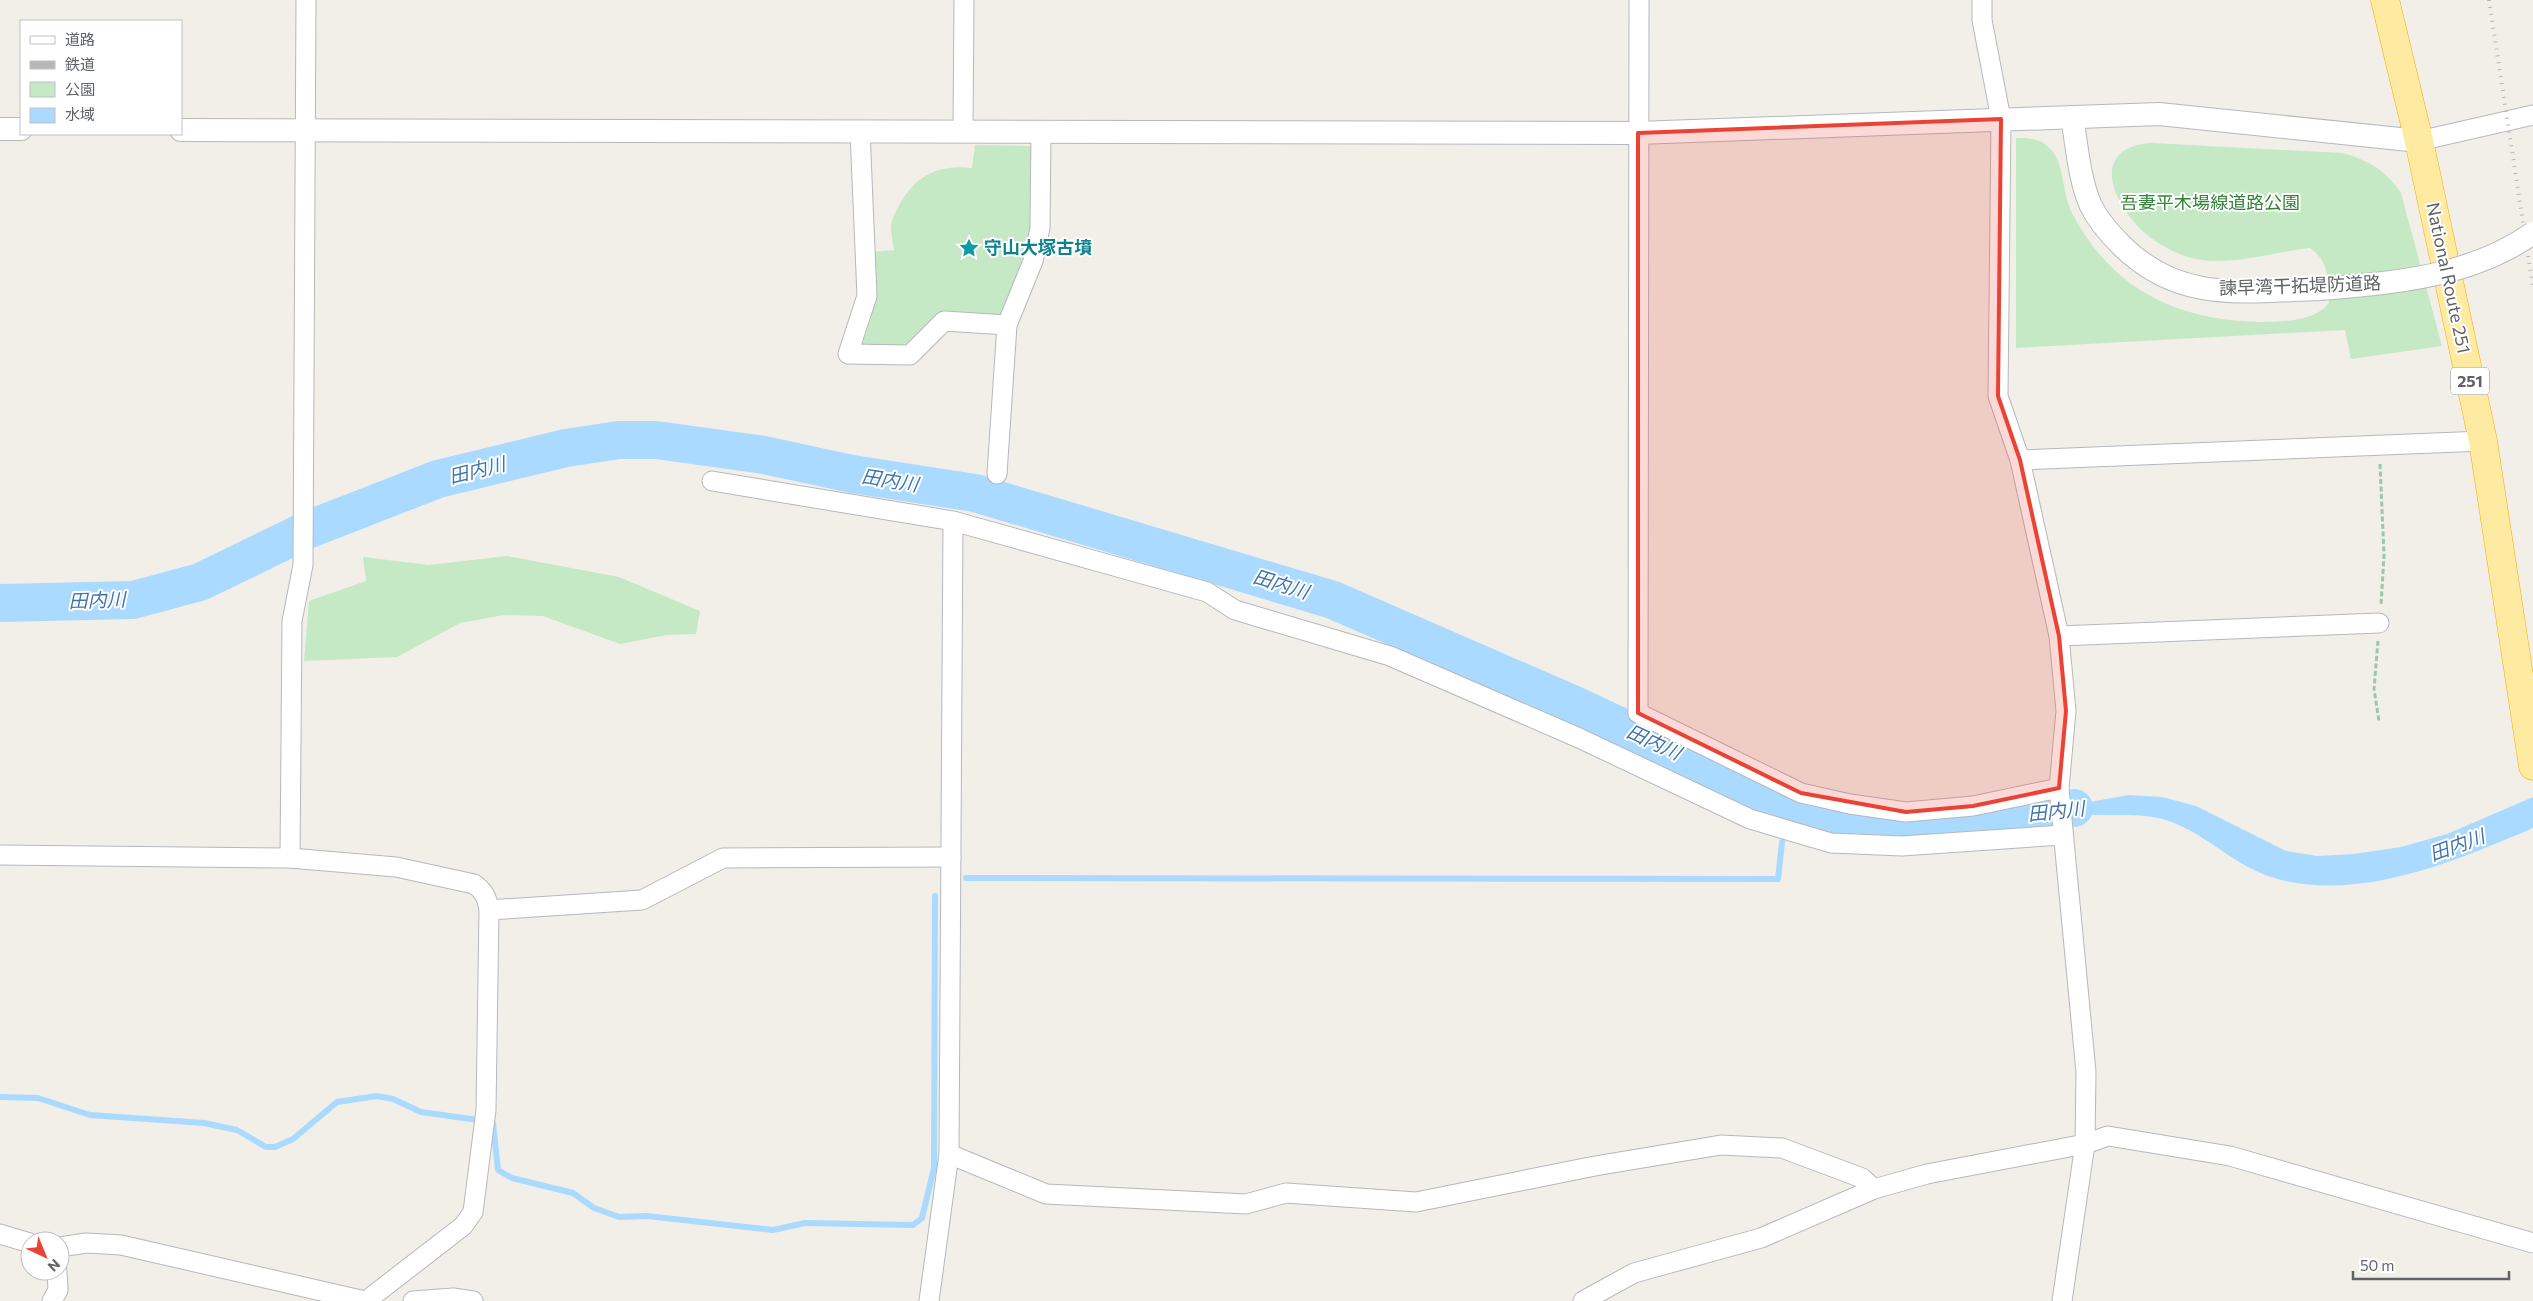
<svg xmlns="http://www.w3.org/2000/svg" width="2533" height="1301" viewBox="0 0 2533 1301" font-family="Commissioner,'Noto Sans JP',sans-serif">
	<rect width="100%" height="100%" fill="#f1efe8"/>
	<g fill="#c5e8c5">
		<path d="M2016,138C2032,138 2043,139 2053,152C2064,166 2063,196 2072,213C2112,290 2178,321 2262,322C2284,322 2315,321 2329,303C2328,281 2330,262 2310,248C2274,252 2232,266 2196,259C2180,256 2164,247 2151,238C2116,212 2084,148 2151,143L2343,153C2369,161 2386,170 2401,193L2442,346L2351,359L2345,330L2016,348Z"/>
		<path d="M975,145L1032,146L1034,225L1027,261L1002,320L940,317L908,350L861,348L872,315V252L894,250C893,242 891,234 891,227C891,219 897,209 901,202C917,174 941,164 972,168Z"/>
		<polygon points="507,556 619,577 700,611 696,634 666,635 620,644 543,616 504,615 460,623 397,657 304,661 309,601 366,581 363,557 429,565"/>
	</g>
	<path fill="#aadaff" d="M2129,795L2162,797L2196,806L2286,851L2317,856L2354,854L2401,847L2447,834L2533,797V828C2456,861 2356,904 2271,877C2230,864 2200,827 2158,818C2141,814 2122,815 2105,815C2077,815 2050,814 2022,814Z"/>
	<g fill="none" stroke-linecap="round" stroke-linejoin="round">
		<g stroke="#aadaff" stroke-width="6">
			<polyline points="1785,819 1787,805"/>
			<polyline points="966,878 1778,879 1782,842"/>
			<polyline points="0,1097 38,1098 90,1115 204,1123 237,1130 266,1147 275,1147 293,1139 337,1102 377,1096 393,1099 421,1112 478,1120"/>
			<polyline points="491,1122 493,1123 498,1170 512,1178 573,1193 594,1208 619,1217 647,1216 773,1230 805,1223 913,1225 922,1218 934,1168 935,896"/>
		</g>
		<polyline stroke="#aadaff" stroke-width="38" points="0,603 133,600 200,582 307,530 438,479 566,448 619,440 656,440 764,455 852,474 975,493 1333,600 1579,707 1787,805 1825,815 1907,828 2074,808"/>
		<defs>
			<g id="minor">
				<polyline points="1639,0 1638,713 1801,793 1850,804 1906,812 1973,806 2059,788"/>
				<polyline points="1982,0 1982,20 2001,119 1998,396 2020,460 2059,636 2066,711 2059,788 2086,1072 2085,1144 2062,1301"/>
				<polyline points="963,130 964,0"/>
				<polyline points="860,131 867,296 848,354 910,355 944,321 1007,325"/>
				<polyline points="2419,141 2533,115"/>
				<polyline points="2020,460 2483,441"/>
				<polyline points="997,474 1007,325 1033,261 1040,228 1041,131"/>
				<polyline points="712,481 953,521 1207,592 1235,610 1390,656 1579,738 1750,819 1831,843 1902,846 2062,835"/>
				<polyline points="2059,636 2379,623"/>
				<polyline points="0,855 290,858 292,621 303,565 306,0"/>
				<path d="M290,858L396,867L474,884C484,891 487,897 489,910L486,1110L473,1212L463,1226L366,1301"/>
				<polyline points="489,910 642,900 723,858 951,857"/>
				<polyline points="949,1154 1046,1194 1246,1204 1286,1193 1416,1202 1595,1166 1721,1145 1782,1148 1862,1178 1874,1189"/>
				<polyline points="0,1234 30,1243"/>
				<polyline points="60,1247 86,1243 121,1245 365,1301"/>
				<polyline points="52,1301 58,1290 57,1271"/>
				<polyline points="413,1301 453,1298 473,1301"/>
				<polyline points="929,1301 949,1154 953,521"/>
				<polyline points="1583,1301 1634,1273 1761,1238 1874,1189 1927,1174 2085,1144 2108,1136 2230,1156 2533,1243"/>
			</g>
			<g id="tertiary">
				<path d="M2072,117C2077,146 2079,179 2091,206C2098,220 2110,234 2121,245C2180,304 2245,291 2320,289"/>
				<polyline points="0,129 21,129"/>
				<polyline points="181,130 1638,133 2159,114 2419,141"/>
			</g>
			<polyline id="trunk" points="2385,0 2419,141 2483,441 2533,766"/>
		</defs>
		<use href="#minor" stroke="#b5b8bc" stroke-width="21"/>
		<use href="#tertiary" stroke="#b5b8bc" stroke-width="24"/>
		<use href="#trunk" stroke="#f9ab00" stroke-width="29"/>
		<g stroke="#9cc7a9" stroke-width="3" stroke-dasharray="5 2.5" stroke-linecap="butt">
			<polyline points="2380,464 2384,555 2381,605"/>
			<polyline points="2378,641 2374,689 2379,721"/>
		</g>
		<use href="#minor" stroke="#fff" stroke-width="19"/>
		<use href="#tertiary" stroke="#fff" stroke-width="22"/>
		<use href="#trunk" stroke="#feeaa1" stroke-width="28"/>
		<polyline stroke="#b6b7b8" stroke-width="4" stroke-dasharray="1 6" stroke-linecap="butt" points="2489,0 2533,288"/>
		<defs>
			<path id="tertiary-bridge" d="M2320,289C2394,283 2471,277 2533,233"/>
		</defs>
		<use href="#tertiary-bridge" stroke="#b5b8bc" stroke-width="24" stroke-linecap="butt"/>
		<use href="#tertiary-bridge" stroke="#fff" stroke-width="22"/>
	</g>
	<path fill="#ea4335" fill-opacity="0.2" stroke="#ea4335" stroke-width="4" stroke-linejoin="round" d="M2001,119L1998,396L2020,460L2059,636L2066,711L2059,788L1973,806L1906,812L1801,793L1638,713V133Z"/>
	<defs>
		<symbol id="sight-bare" viewBox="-9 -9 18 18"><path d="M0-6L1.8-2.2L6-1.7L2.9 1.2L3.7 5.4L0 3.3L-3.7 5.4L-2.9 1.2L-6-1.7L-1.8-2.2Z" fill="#0f9aa8" stroke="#fff" stroke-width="2.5" paint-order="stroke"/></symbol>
	</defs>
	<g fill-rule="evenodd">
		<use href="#sight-bare" x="955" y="234" width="28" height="28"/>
	</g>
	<g text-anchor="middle" stroke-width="4" stroke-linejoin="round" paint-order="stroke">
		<rect fill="#fff" stroke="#8f9295" stroke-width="1" x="2451" y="367.5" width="38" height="27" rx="4"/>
		<g font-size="16" font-weight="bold" fill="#5f6368">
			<text x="2470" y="387">251</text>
		</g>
		<g font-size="18" fill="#348238" stroke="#fff">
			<text x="2210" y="209">吾妻平木場線道路公園</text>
		</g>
		<g font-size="18" font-weight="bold" fill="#0d838f" stroke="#fff" text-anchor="start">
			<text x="984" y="254">守山大塚古墳</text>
		</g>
		<g font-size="18" fill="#5f6368" stroke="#fff">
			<text transform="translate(2448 278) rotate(78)" y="6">National Route 251</text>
			<text transform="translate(2300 286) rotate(-2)" y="6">諫早湾干拓堤防道路</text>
		</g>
		<g font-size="19" font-style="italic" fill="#4174aa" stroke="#fff">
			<text transform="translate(477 470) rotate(-14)" y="7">田内川</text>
			<text transform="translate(890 480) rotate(9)" y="7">田内川</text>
			<text transform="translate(1281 584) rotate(17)" y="7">田内川</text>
			<text transform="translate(97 600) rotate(-2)" y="7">田内川</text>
			<text transform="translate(1654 742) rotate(25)" y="7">田内川</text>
			<text transform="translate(2056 811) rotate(-6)" y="7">田内川</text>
			<text transform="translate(2457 845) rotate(-20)" y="7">田内川</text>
		</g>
	</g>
	<rect x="20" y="20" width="162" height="115" fill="#ffffff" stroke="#bfc1c3"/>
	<rect x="30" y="36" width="25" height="8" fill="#ffffff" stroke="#bfc1c3"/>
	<text x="65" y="45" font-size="15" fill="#5f6368">道路</text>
	<rect x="30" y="61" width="25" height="8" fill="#b6b7b8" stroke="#bfc1c3"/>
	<text x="65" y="70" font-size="15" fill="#5f6368">鉄道</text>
	<rect x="30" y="82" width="25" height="15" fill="#c5e8c5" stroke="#bfc1c3"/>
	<text x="65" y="95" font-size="15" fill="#5f6368">公園</text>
	<rect x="30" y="108" width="25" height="15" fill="#aadaff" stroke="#bfc1c3"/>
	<text x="65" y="120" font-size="15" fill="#5f6368">水域</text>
	<g transform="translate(45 1256) rotate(136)"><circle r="24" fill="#ffffff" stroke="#bfc1c3"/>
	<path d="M0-4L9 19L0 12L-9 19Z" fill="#ea4335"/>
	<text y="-8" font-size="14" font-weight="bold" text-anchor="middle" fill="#5f6368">N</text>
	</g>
	<path d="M2353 1271v8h156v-8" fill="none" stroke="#5f6368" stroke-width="2.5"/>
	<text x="2360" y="1271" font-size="15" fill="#5f6368" stroke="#ffffff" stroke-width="4" paint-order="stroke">50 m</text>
</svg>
